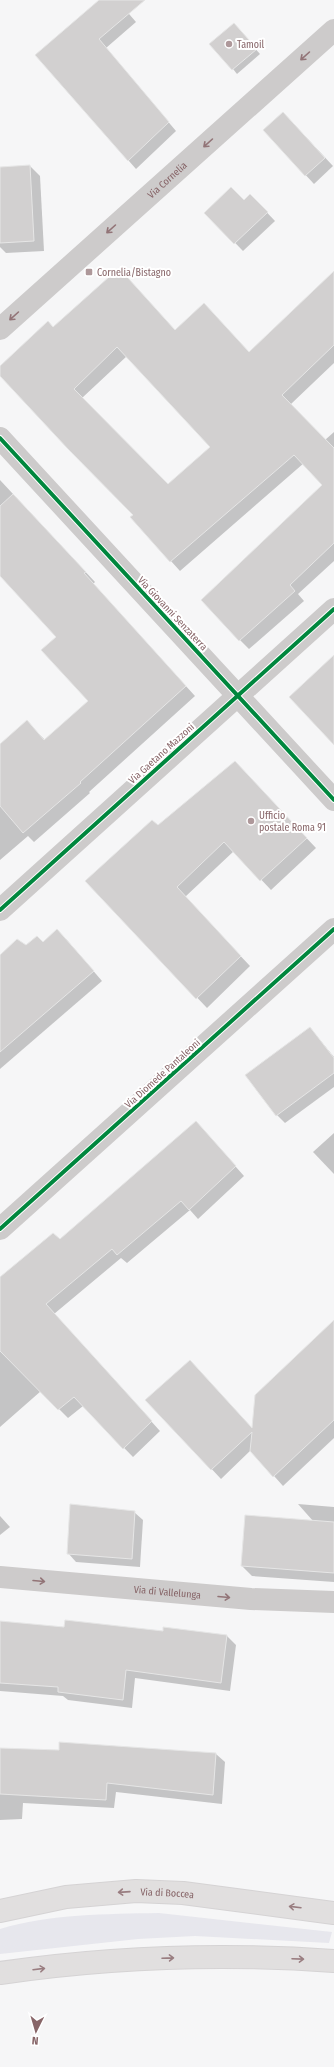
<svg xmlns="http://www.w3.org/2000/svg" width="334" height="2067" viewBox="0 0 334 2067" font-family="'Fira Sans Condensed',sans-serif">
	<rect width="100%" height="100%" fill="#f6f6f7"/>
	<path fill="#e7e7ed" d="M159,1913L332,1932L329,1943L195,1936L138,1939L0,1954V1929C50,1914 106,1914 159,1913Z"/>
	<g fill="#0003" fill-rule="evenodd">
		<polygon points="100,0 117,0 136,22 106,48 176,131 136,169 36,55"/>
		<polygon points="238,29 260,54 237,74 233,69"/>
		<polygon points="291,121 333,166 314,184 264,130"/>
		<polygon points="30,166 40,176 44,251 6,253 0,247 0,168"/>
		<polygon points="244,201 258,203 275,221 243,251 206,213"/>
		<path d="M334,283V363L291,404L325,440L334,432V561L298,594L304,601L249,649L240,640L324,485L304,463L180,571L131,517L134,515L0,375V367L53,328L175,331L249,353ZM127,356L212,447L168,485L82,398Z"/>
		<polygon points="0,480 95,582 93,584 195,696 89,792 90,793 34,842 28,836 0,860 0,745 27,722 45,740 89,701 58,637 0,575"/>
		<polygon points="244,772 316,848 271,890 234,851 185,897 250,966 207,1008 86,881 158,827"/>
		<polygon points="66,939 102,981 0,1069 0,956 26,947"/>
		<polygon points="310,1028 334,1057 334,1087 285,1123 277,1115"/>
		<polygon points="204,1131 244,1176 198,1219 190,1210 127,1263 121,1258 54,1314 160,1431 133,1457 83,1406 68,1418 41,1391 0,1427 0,1279 60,1240"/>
		<polygon points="334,1133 334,1174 313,1152"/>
		<polygon points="199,1371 253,1429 334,1396 334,1438 283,1486 251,1450 221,1479 147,1400"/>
		<polygon points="298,1504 334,1507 334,1582 252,1576 242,1566 313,1521"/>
		<polygon points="134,1512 143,1520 140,1567 76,1562 68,1553"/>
		<polygon points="0,1516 10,1527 0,1535"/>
		<polygon points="0,1622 65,1628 227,1636 236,1645 230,1691 135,1678 132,1708 68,1700 63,1696 0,1691"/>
		<polygon points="60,1743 216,1754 225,1762 222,1804 116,1792 114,1808 23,1803 22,1819 0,1820 0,1749 60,1751"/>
	</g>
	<g fill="#d2d0d0" stroke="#e6e6e6" fill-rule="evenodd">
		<polygon points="99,0 145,0 99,39 169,122 128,161 35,55"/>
		<polygon points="234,23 257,49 232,70 209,44"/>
		<polygon points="283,112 325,158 305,176 263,130"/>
		<polygon points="30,165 34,241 0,243 0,167"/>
		<polygon points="231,187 244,200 250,194 268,212 234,244 204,213"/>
		<path d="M119,268L175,330L204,303L249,352L334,271V345L282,395L334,448V543L290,585L295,591L239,641L201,600L322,485L294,455L170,562L130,517L133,515L68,449L0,376V366L48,321L53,327ZM117,347L210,447L168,484L74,389Z"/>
		<polygon points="13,494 86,572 84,573 186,686 80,782 81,783 23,833 0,806 0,744 27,720 44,740 88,701 41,650 56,637 0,576 0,506"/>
		<polygon points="334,655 334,745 289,697"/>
		<polygon points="235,761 307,838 260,881 224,842 177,887 241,956 196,999 85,881 152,820 158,825"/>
		<polygon points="57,929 94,971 0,1052 0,955 17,939 26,945 37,936 43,942"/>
		<polygon points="310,1027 334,1058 334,1073 276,1116 245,1075"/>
		<polygon points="196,1121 236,1166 189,1210 181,1201 117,1255 112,1249 46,1304 152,1421 123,1449 74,1397 58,1410 0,1351 0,1277 53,1233 60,1239"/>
		<polygon points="334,1320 334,1420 273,1477 250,1451 252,1432 211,1470 145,1400 190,1360 252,1428 255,1395"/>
		<polygon points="70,1504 135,1511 132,1559 67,1554"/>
		<polygon points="245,1515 334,1522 334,1573 241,1566"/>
		<polygon points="65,1620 163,1631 163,1627 227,1635 221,1683 126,1670 123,1700 58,1692 58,1687 0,1683 0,1621 64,1627"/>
		<polygon points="59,1742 216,1753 213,1795 107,1783 106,1800 0,1794 0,1748 59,1750"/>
	</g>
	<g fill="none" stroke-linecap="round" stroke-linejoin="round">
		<defs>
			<g id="major">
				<path id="s3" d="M0,1911L66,1897L136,1891L183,1893L334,1913"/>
				<path d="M0,1973C110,1957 223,1953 334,1961"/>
			</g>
		</defs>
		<use href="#major" stroke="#d5d3d4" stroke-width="24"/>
		<g stroke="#cdcbcb" stroke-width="22">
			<path id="s1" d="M0,329L334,30"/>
			<polyline points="0,438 334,800"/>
			<polyline points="0,910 334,609"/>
			<polyline points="0,1229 334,929"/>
			<path id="s2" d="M0,1577L251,1599L334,1602"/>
		</g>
		<use href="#major" stroke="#e1dfdf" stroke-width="22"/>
		<defs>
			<g id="cycleway">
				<polyline points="0,438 334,800"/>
				<polyline points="0,910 334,609"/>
				<polyline points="0,1229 334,929"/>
			</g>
		</defs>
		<use href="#cycleway" stroke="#fff" stroke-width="6"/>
		<use href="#cycleway" stroke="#00873e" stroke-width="4"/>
	</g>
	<defs><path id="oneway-shaft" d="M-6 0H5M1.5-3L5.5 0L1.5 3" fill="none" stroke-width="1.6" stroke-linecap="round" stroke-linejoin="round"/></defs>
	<g stroke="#927477">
		<use href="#oneway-shaft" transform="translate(305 56) rotate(138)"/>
		<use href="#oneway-shaft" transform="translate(208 143) rotate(138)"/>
		<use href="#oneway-shaft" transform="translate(111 229) rotate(138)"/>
		<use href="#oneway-shaft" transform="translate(14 316) rotate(138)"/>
		<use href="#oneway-shaft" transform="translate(39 1581) rotate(5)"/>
		<use href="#oneway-shaft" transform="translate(224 1597) rotate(5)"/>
	</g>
	<g stroke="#997d80">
		<use href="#oneway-shaft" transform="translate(124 1892) rotate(176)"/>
		<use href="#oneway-shaft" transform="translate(295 1907) rotate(-173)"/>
		<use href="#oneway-shaft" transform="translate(168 1958) rotate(-2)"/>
		<use href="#oneway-shaft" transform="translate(298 1959) rotate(2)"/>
		<use href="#oneway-shaft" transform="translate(39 1969) rotate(-7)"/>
	</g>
	<g fill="#ae989a" stroke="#fff" stroke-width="1.5">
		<circle cx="229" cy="44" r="4"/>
		<rect x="85" y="268" width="8" height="8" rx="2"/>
		<circle cx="251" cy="821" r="4"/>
	</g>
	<g text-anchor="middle" stroke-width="4" stroke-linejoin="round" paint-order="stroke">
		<g font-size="10" fill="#876568" stroke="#fff" text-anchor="start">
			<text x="237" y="48">Tamoil</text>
			<text x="97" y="276">Cornelia/Bistagno</text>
			<text x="259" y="819">Ufficio<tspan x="259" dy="12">postale Roma 91</tspan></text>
		</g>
		<g font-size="10" fill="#876568" stroke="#fff">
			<text dy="4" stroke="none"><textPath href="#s1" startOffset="224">Via Cornelia</textPath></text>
			<text transform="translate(173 613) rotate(47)" y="4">Via Giovanni Senzaterra</text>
			<text transform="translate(161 753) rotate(-42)" y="4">Via Gaetano Mazzoni</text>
			<text transform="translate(162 1073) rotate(-42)" y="4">Via Diomede Pantaleoni</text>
			<text dy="4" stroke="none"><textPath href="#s2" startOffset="168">Via di Vallelunga</textPath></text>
			<text dy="4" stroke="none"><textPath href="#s3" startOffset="169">Via di Boccea</textPath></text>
		</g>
	</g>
	<g transform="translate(36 2031) rotate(185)" stroke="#ffffff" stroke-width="3" paint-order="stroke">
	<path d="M0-3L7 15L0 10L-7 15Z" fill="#876568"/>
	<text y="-6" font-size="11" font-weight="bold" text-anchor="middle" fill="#876568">N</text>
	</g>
</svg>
